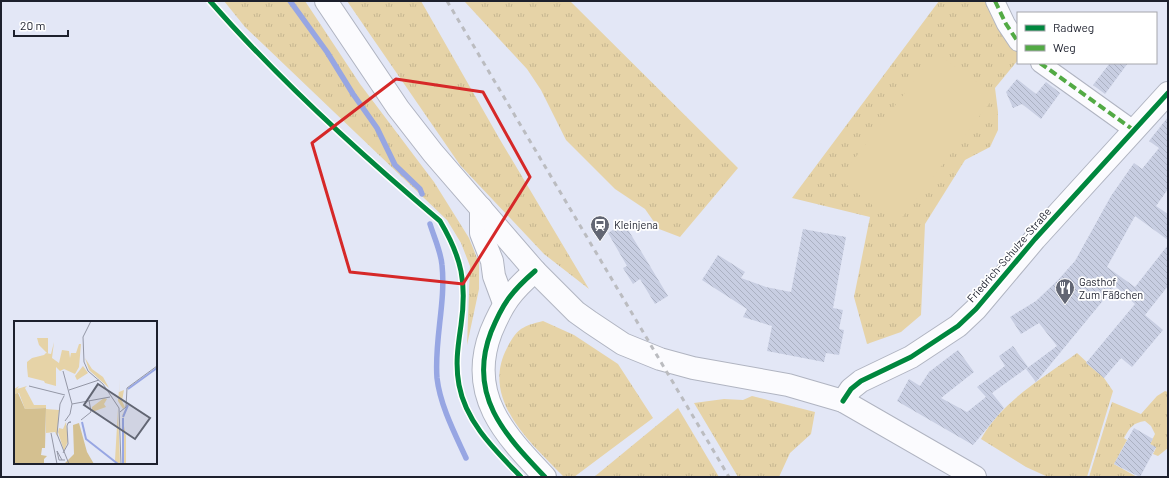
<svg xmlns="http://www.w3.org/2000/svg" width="1169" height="478" viewBox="0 0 1169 478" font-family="Barlow,sans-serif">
	<defs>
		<pattern id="grass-tufts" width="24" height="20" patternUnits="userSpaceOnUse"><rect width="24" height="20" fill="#e6d3a7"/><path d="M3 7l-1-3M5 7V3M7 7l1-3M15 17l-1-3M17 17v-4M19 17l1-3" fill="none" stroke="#c5b590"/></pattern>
		<pattern id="building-back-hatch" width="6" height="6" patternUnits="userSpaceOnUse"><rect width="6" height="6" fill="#c8cee2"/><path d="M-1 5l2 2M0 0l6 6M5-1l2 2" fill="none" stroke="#abb1c2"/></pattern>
	</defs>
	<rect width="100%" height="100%" fill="#e3e7f6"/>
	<g fill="url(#grass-tufts)">
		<polygon points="224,1 305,1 360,84 434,182 469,238 479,263 479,289 467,345 470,266 461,243 447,220 245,27"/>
		<polygon points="347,1 421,1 499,138 589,289 544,254 460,165"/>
		<polygon points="570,1 738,168 680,237 659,229 645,209 615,189 566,140 541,90 527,69 465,2"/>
		<polygon points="939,1 988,1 1004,34 1018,52 1018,60 995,88 998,112 998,130 990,147 965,160 925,224 921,315 901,332 867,344 854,297 870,217 792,198"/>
		<path d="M543,321L574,335L618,364L653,418L574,477H564C531,443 480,400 507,348C517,329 522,326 543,321Z"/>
		<path d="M1077,353L1104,378L1113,391L1087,477H1048L1026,467L981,439C1002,401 1043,378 1077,353Z"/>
		<path d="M1165,391L1168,392V448L1158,456L1153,454L1156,448L1150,444L1155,434L1151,426L1145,421C1133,423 1130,427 1124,438L1127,440L1114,464L1137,477H1089L1112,402L1141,414L1157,396Z"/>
		<polygon points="752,396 815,412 811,434 790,453 779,477 738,477 694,403 724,399 743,400"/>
		<polygon points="678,408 719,477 594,477"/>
	</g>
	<polygon fill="#e6d3a7" points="936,52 995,96 897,224 839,179"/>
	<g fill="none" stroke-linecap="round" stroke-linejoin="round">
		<g stroke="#97a6e3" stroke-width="5.5">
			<polyline points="290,1 327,52 353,94 377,128 395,165 420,189 422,194"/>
			<path d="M430,224C434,237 441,252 442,265C446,303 434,340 437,378C440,405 455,434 466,458"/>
		</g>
	</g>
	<g fill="url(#building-back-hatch)">
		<polygon points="1110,63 1128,63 1105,94 1093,85"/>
		<polygon points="1017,79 1036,94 1046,82 1060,93 1041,119 1022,104 1013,108 1006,92"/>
		<polygon points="1168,117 1168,189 1156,206 1168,214 1168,240 1135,216 1107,267 1135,287 1168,245 1168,286 1145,315 1163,330 1132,367 1121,358 1104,378 1086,363 1135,304 1115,286 1036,382 1026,369 1057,346 1039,323 1021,334 1010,317 1036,301 1058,280 1075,261 1111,196 1134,163 1142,169 1159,148 1149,141"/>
		<polygon points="624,223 668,296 655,304 640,279 633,284 623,268 627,266 608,233"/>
		<polygon points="803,229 846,237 833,308 843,310 839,329 844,330 839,355 826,353 824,362 767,351 772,326 743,317 747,309 702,280 718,255 745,272 741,278 766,287 791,292"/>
		<polygon points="1013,346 1028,367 992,393 1004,408 973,445 897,401 909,379 920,386 929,372 958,350 974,372 941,398 967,412 991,393 986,397 977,387 1005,366 999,356"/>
		<polygon points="1134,428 1153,439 1150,444 1156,447 1140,477 1114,464"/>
	</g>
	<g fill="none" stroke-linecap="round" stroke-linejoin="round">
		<defs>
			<g id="minor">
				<polyline points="995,1 1006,24 1018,42"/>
				<polyline points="1040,63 1135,131"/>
			</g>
			<g id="tertiary">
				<polyline points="481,208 481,233 492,261 494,276 504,303"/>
				<path d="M535,271C511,292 503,303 491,332C467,395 504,434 545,477"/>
				<polyline points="843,401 851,389 861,381 911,357 958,326 976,309 1035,239 1168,93"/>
			</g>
			<polyline id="primary" points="326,1 398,108 433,153 535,271 576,312 590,322 623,344 660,359 693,368 788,385 843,401 975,477"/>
		</defs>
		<use href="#minor" stroke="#b0b4c1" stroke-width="20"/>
		<use href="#tertiary" stroke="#b0b4c1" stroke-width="24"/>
		<use href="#primary" stroke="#b0b4c1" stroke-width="24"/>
		<use href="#minor" stroke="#fbfbfe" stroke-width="18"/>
		<use href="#tertiary" stroke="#fbfbfe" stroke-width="22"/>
		<use href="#primary" stroke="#fbfbfe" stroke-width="22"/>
		<polyline stroke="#bbbcc0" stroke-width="3" stroke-dasharray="5 5" stroke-linecap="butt" points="447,1 729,477"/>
		<g stroke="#52aa44" stroke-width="4" stroke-dasharray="8 4" stroke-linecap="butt">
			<polyline points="995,1 1006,24 1018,42"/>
			<polyline points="1040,63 1135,131"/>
		</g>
		<defs>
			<g id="cycleway">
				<path d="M210,1C280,81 359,153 440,221C462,258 467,283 461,325C458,346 455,364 459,385C466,423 496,451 521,477"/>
				<path d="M535,271C511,292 503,303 491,332C467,395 504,434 545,477"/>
				<polyline points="843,401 851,389 861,381 911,357 958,326 976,309 1035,239 1168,93"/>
			</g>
		</defs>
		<use href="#cycleway" stroke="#fff" stroke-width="8"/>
		<use href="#cycleway" stroke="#00873e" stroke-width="5"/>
	</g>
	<path fill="none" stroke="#d62828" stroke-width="3" stroke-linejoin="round" d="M396,79L483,92L530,177L463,284L350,272L312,143Z"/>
	<defs>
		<symbol id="station-pin" viewBox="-11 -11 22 30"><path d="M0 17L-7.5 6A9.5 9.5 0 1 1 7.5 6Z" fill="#626673" stroke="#fff"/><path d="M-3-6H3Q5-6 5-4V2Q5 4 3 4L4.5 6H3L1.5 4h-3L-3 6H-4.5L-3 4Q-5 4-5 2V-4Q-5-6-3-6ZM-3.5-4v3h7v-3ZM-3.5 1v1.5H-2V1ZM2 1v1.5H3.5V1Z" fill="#fff"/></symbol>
		<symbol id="restaurant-pin" viewBox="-11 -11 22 30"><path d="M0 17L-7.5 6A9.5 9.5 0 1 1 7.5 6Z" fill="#626673" stroke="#fff"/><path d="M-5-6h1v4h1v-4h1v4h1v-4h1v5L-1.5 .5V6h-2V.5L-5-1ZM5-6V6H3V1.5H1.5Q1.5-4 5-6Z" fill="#fff"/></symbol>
	</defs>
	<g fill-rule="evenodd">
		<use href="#station-pin" x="589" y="214" width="22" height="30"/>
		<use href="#restaurant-pin" x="1054" y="277" width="22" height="30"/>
	</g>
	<g text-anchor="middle" stroke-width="3.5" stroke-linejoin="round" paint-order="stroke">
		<g font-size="11" fill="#1d202d" stroke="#fff" text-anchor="start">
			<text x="614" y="229">Kleinjena</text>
			<text x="1079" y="286">Gasthof<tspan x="1079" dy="13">Zum Fäßchen</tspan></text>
		</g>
		<g font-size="11" fill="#1d202d" stroke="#fff">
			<text transform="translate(1009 255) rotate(-49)" y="4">Friedrich-Schulze-Straße</text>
		</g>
	</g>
	<g transform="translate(14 321)">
		<rect width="143" height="143" fill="#e3e7f6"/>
		<path d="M40,21L38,37L45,42L48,29L55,30L56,37L57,32H62L65,23H67L65,46L61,53L50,48L46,50L42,46V65L31,62L30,60L14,56L13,46V41L18,37L30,34L32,32L37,33ZM71,37L78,48L89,56L95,67L75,49ZM106,58L105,71L110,69L108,80L111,86L109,88L104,80ZM5,65L3,68L13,65L11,67L20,84H32V87L11,88L5,72L0,73V68ZM90,77L93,78L90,83L92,86L78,91V86ZM32,88L45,89L43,115L41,111L32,112ZM104,88L106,143H101V139ZM111,89L108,95L112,115V143H108V94ZM52,101L54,120L50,130L44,111L45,107L49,108Z" fill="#e6d3a7"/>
		<path d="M4,72L11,88L32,87L31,127H28L27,134L33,135L30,138V143H0V73ZM65,102L73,131L80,143H50L60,133L59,104Z" fill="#d4c090"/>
		<path d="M23,17H34V33L25,24ZM69,45L74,52L63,59L61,55Z" fill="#e6d3a7"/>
		<path fill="none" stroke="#97a6e3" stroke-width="2" d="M114,68L143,47M109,96L114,84M109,97V143M68,101L72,118L104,143"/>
		<path fill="none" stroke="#9497a6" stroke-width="1" d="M77,0L69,16L70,41L74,50L89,63L105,87L107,143M49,50L58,83L96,76M15,65L51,74M55,69L85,59M50,75L46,83L43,113L55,143M106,91L112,86L113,67L143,45M67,99L77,91L75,79M51,100L56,93L58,83M37,112L43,143M49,132L54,123L53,105L54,102L55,101H57L54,102M48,139L43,130L45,139H51"/>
		<path fill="#626673" fill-opacity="0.15" stroke="#626673" stroke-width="2" d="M84,63L136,97L121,118L70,84Z"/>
		<rect width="143" height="143" fill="none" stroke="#1d202d" stroke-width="2"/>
	</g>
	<rect width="1169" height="478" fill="none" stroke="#1d202d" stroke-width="4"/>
	<rect x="1017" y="12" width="140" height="52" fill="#ffffff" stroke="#a5a6ab"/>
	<rect x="1025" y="25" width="20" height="6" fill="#00873e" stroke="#a5a6ab"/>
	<text x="1053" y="32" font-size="12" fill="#1d202d">Radweg</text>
	<rect x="1025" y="45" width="20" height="6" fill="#52aa44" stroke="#a5a6ab"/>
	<text x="1053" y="52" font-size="12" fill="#1d202d">Weg</text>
	<path d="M14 30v6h54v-6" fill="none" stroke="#1d202d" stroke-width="2"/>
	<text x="20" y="30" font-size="12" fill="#1d202d" stroke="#ffffff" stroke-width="3" paint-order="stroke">20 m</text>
</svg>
